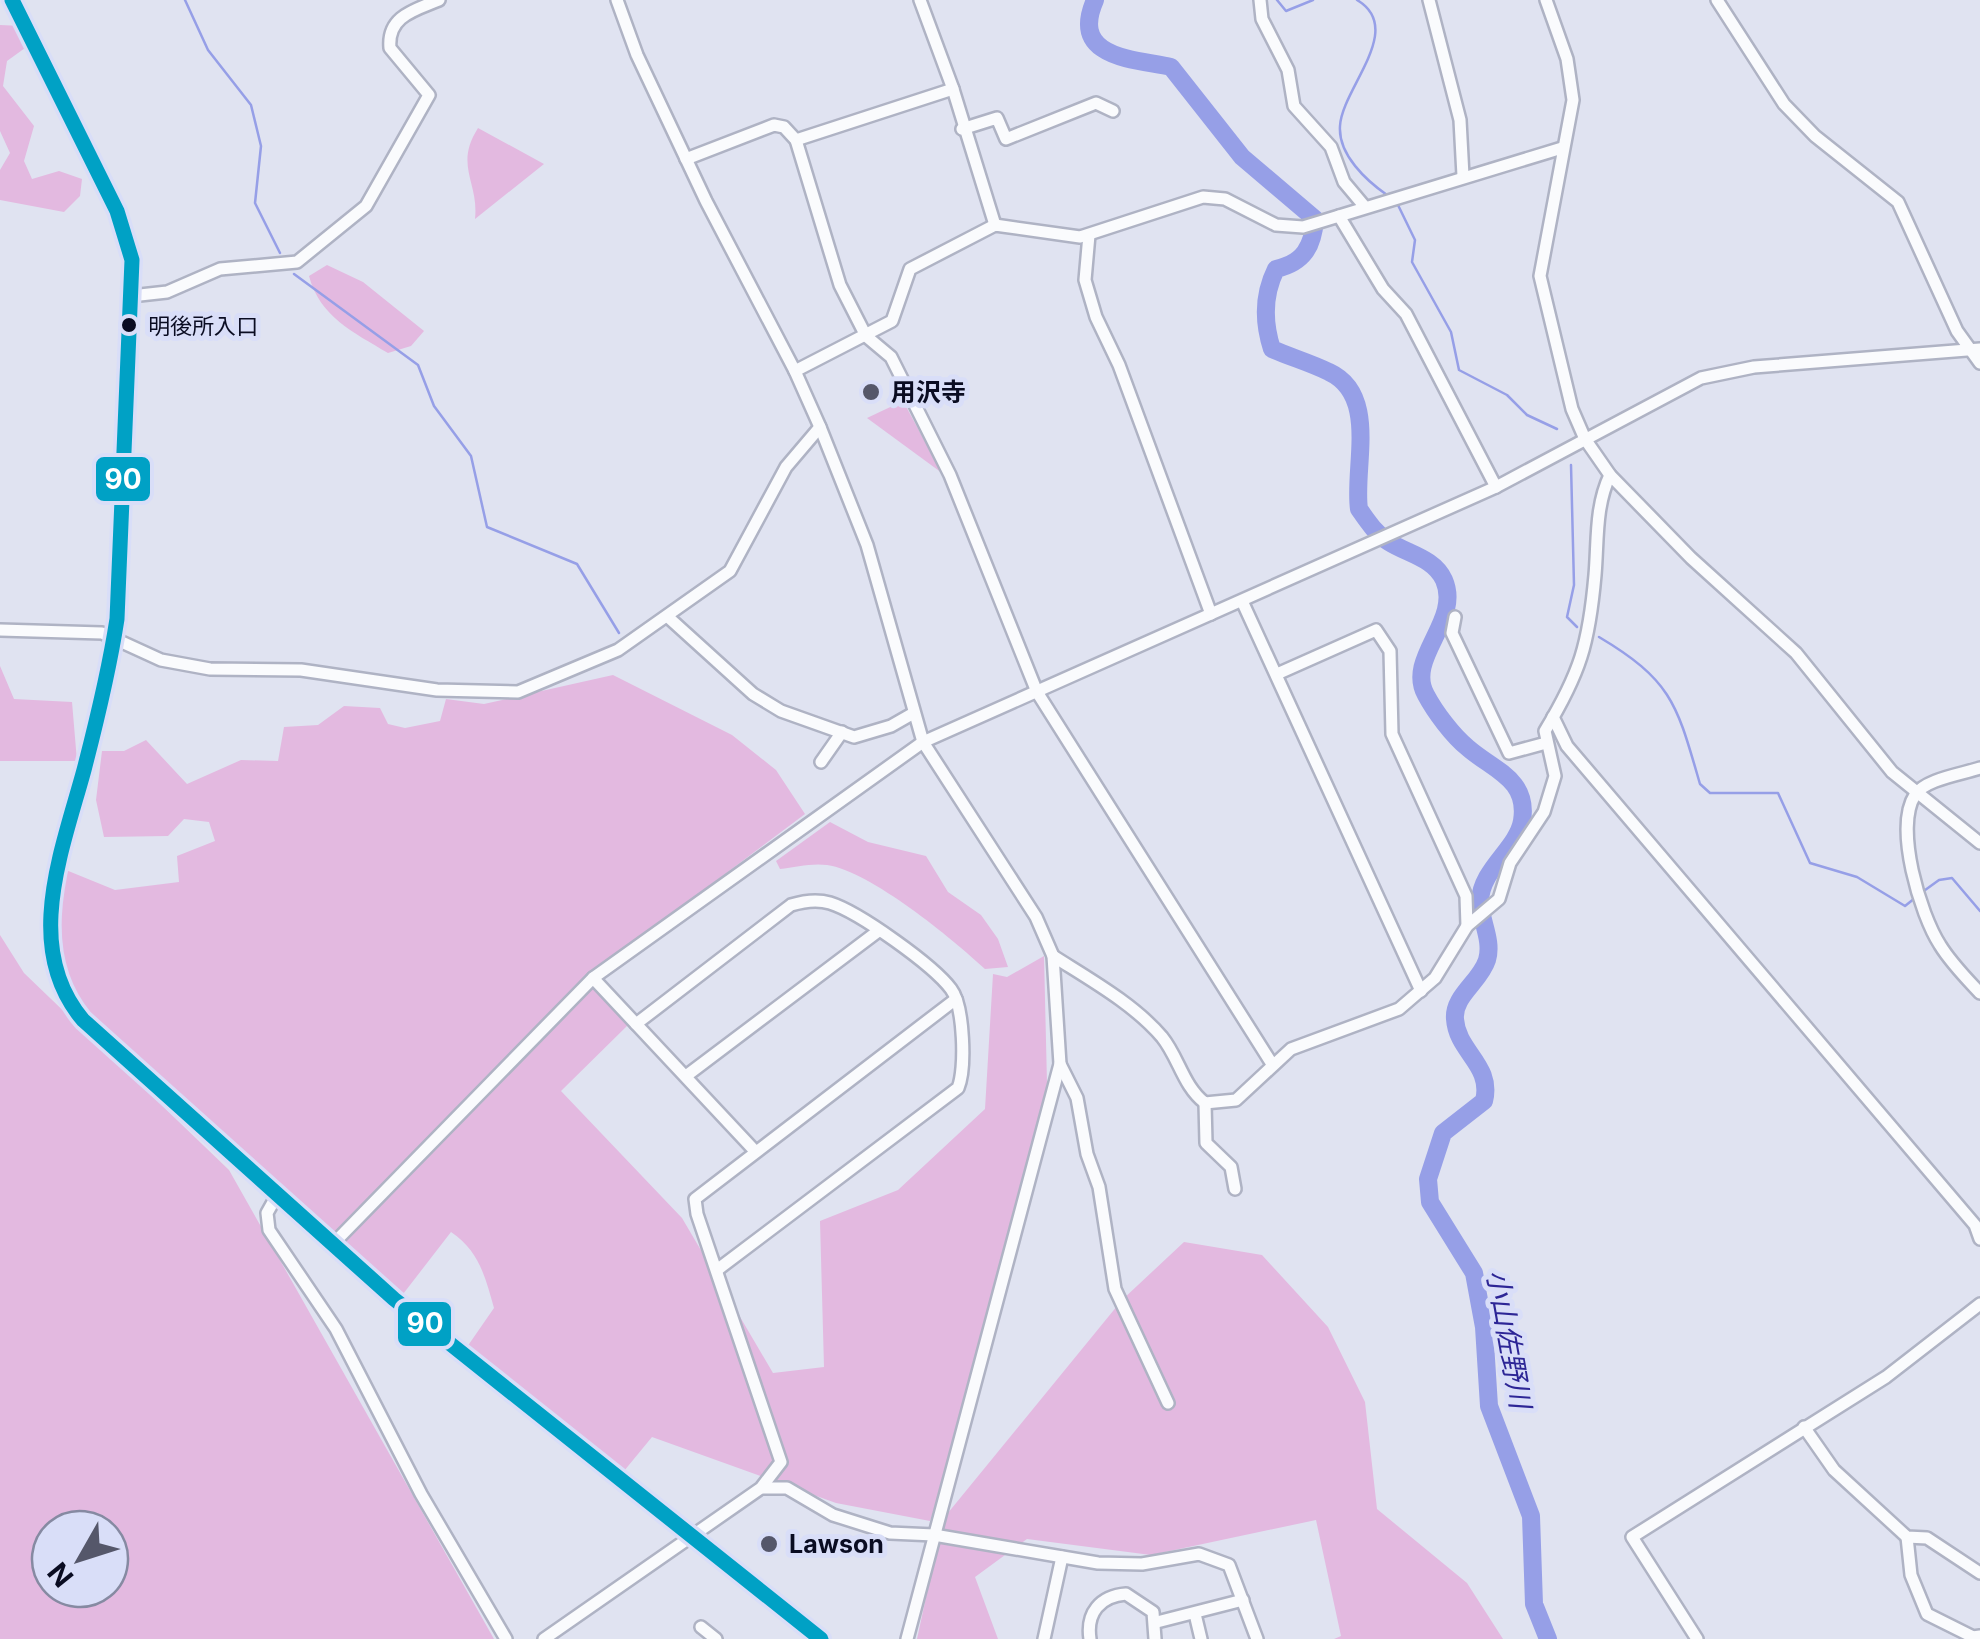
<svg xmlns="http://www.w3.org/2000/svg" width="1980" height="1639" viewBox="0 0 1980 1639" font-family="Inter,'Noto Sans JP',sans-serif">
	<rect width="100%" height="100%" fill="#e0e3f1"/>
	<g fill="#e3b9e0" fill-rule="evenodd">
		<polygon points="0,25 22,26 25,48 7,61 3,86 34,126 24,161 32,179 59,171 82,179 80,196 64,212 0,200 0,170 10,153 0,131"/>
		<path d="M478,128L544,164L475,219C479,182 454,166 478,128Z"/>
		<path d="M327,265L363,282L424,331L411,346L388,353C353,332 320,317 309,276Z"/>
		<polygon points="903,401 942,473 867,418"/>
		<polygon points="0,666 14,699 72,702 77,761 0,761"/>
		<path d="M613,675L732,735L776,770L805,814L587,978L628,1025L561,1091L682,1218L773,1373L824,1367L820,1221L898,1190L985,1109L993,974L1007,977L1044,956L1047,1083L1010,1277L930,1521L836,1503L652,1437L624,1471L514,1391L467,1347L494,1308C485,1276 479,1251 451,1232L400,1298L79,1006C57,963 60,915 61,868L115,890L179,882L177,856L215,841L209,822L184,819L168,836L104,837L96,800L102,751H124L146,740L187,784L241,760L278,761L284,727L318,725L344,706L380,708L388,724L405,728L440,721L446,699L484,704Z"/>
		<path d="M830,822L868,842L926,856L948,892L981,915L998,939L1008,967L985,969C953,939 870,871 827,865C812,863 795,867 780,869L776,861Z"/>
		<path d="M0,935L24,973L229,1170L494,1639H0ZM50,1529H110V1589H50Z"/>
		<polygon points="1184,1242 1262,1255 1328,1327 1365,1402 1377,1509 1467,1583 1503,1639 1334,1639 1341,1636 1316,1520 1151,1555 1027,1539 975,1577 998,1639 917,1639 943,1519 1122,1300"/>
	</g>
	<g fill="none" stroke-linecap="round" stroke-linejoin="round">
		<g stroke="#969fe7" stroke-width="2.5">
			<polyline points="185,0 208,50 251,105 261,146 255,203 280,253"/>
			<polyline points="1277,0 1286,11 1313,0"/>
			<path d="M1357,0C1406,29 1342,88 1340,126C1338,155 1367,181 1387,195"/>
			<polyline points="1397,203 1415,240 1412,262 1451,332 1459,370 1507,395 1527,415 1557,429"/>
			<polyline points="294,274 418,365 434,406 471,456 487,527 577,564 619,633"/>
			<polyline points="1571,465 1574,585 1567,617 1577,627"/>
			<path d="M1599,637C1673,681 1677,705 1700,784L1710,793H1778L1810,863L1857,877L1905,906L1915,898"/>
			<polyline points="1921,893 1939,880 1952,878 1980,911"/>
		</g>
		<path stroke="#969fe7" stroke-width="18" d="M1095,0C1069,59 1135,59 1171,67L1242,157L1315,219C1313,247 1303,263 1276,269C1263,295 1263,321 1272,349C1290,357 1311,363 1329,372C1379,395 1353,468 1359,509C1368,522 1376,534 1389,542C1408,554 1434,558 1444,580C1462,621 1405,658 1426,695C1435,712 1453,736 1468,748C1493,770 1529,779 1522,821C1517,849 1481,869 1480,901C1480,920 1493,940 1487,960C1480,982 1453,996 1455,1019C1457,1052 1493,1065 1484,1101L1443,1133L1428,1179L1430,1202L1474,1273L1484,1327L1489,1406L1531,1516L1534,1604L1548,1639"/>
		<defs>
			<g id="minor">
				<polyline points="617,0 637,55 706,201 795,371 820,427 867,545 923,742 1036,917 1053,956 1060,1064 907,1639"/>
				<polyline points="920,0 953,89 995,225"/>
				<polyline points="1260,0 1262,19 1288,70 1294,106 1331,147 1344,182 1365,207"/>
				<polyline points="1429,0 1460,120 1463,176"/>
				<polyline points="1546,0 1567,59 1573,100 1540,276 1572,409 1585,439 1610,475 1691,558 1796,653 1892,772 1980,843"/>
				<polyline points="1717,0 1784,104 1815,136 1898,202 1957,331 1980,363"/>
				<polyline points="962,129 997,118 1006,139 1096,103 1113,111"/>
				<polyline points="796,140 953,89"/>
				<polyline points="686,159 774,125 784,127 796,140 840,285 866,336 891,357 950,475 1037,692 1272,1064"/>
				<polyline points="1339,216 1383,289 1406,314 1496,487"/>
				<polyline points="1089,235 1085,280 1096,317 1119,365 1211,614"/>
				<path d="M131,296L167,292L220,269L297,262L366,206L429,95L390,48C387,16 415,10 439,0"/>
				<polyline points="795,371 892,321 910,269 995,225 1080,237 1203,197 1225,199 1276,225 1303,227 1562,148"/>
				<polyline points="1242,601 1421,991"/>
				<polyline points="668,617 753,694 781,711 854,737 891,726 912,714"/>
				<polyline points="1455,617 1452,633 1509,753 1546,743"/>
				<polyline points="0,630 102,633 161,660 210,669 301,670 437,690 518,692 618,650 730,571 786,467 820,427"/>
				<polyline points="1277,674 1376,630 1390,651 1392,734 1466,896 1467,926"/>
				<polyline points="1553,717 1567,746 1975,1225 1980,1239"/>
				<polyline points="821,762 842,732"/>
				<path d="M1980,768C1963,774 1925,779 1915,795C1894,827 1920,914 1940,945C1951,963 1966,978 1980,993"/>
				<path d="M1053,956C1089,979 1134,1004 1162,1037C1179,1058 1183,1086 1205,1103L1236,1100L1291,1049L1399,1009L1435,978L1467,926L1499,899L1510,863L1544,812L1555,776L1545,731C1580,673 1589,644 1595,575C1598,540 1595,507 1610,475"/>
				<polyline points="593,978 754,1150"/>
				<path d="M636,1024L791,905C804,901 817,899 830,903C859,912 933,965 951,989C964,1006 966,1069 958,1088L717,1270"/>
				<polyline points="1060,1064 1077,1098 1087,1154 1099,1187 1115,1289 1168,1403"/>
				<polyline points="686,1076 877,932"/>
				<polyline points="1205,1103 1206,1143 1231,1167 1235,1189"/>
				<polyline points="276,1197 267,1213 269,1230 336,1329 421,1494 506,1639"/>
				<polyline points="331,1246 593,978 923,742 1496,487 1701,378 1754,367 1980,349"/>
				<polyline points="1804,1427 1834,1470 1907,1537 1927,1538 1980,1573"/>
				<polyline points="764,1488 787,1488 833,1515 890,1533 934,1535 1098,1563 1142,1564 1199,1554 1229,1565 1257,1639"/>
				<polyline points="1907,1537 1911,1575 1927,1614 1973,1637 1980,1636"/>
				<polyline points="1195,1614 1201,1639"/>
				<polyline points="1157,1622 1243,1600"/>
				<polyline points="701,1627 716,1639"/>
				<polyline points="544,1639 761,1488 781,1462 697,1214 695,1199 956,999"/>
				<polyline points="1044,1639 1062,1557"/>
				<path d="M1090,1639C1086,1613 1100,1596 1126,1594L1153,1612L1155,1639"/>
				<polyline points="1697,1639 1632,1537 1886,1377 1980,1304"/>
			</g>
			<path id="major" d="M12,0L117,211L132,260L117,619C109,671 97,720 84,770C62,851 22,948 83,1020L394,1299L821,1639"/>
		</defs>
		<use href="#minor" stroke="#afb3c4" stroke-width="16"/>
		<use href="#major" stroke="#afb3c4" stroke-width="19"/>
		<use href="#minor" stroke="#fafbfd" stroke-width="11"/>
		<use href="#major" stroke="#fafbfd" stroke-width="14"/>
		<defs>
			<path id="bus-1" d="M12,0L117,211L132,260L117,619C109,671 97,720 84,770C62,851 22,948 83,1020L394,1299L821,1639"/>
		</defs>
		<use href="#bus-1" stroke="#d9def8" stroke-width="22"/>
		<use href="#bus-1" stroke="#00a1c5" stroke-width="15"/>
	</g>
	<circle fill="#0a0c22" stroke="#d9def8" stroke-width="4" cx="129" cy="325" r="9"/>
	<g fill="#55576a" stroke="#d9def8" stroke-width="4">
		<circle cx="871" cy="392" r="10"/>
		<circle cx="769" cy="1544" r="10"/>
	</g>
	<g text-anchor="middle" stroke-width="10" stroke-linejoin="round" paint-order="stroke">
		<g font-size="22" fill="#0a0c22" stroke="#d9def8" text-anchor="start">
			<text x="148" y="334">明後所入口</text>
		</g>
		<g font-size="25" font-weight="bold" fill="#0a0c22" stroke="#d9def8" text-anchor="start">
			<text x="891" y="401">用沢寺</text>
			<text x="789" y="1553">Lawson</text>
		</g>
		<g font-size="28" font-style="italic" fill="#2d2696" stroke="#d9def8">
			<text transform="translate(1509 1339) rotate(80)" y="10">小山佐野川</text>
		</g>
	</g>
	<g stroke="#d9def8" stroke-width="4">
		<rect x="94" y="455" width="58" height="48" rx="10" fill="#00a1c5"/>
		<rect x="396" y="1300" width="57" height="48" rx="10" fill="#00a1c5"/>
	</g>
	<g font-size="28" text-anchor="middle" font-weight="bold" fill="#fff">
		<text x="123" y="489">90</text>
		<text x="425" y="1333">90</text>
	</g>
	<g transform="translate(80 1559) rotate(231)"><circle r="48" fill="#d9def8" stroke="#868aa2" stroke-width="2.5"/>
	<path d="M0-8L18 38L0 25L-18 38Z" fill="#55576a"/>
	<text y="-15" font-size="28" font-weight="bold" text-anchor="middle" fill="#0a0c22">N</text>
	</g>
</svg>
